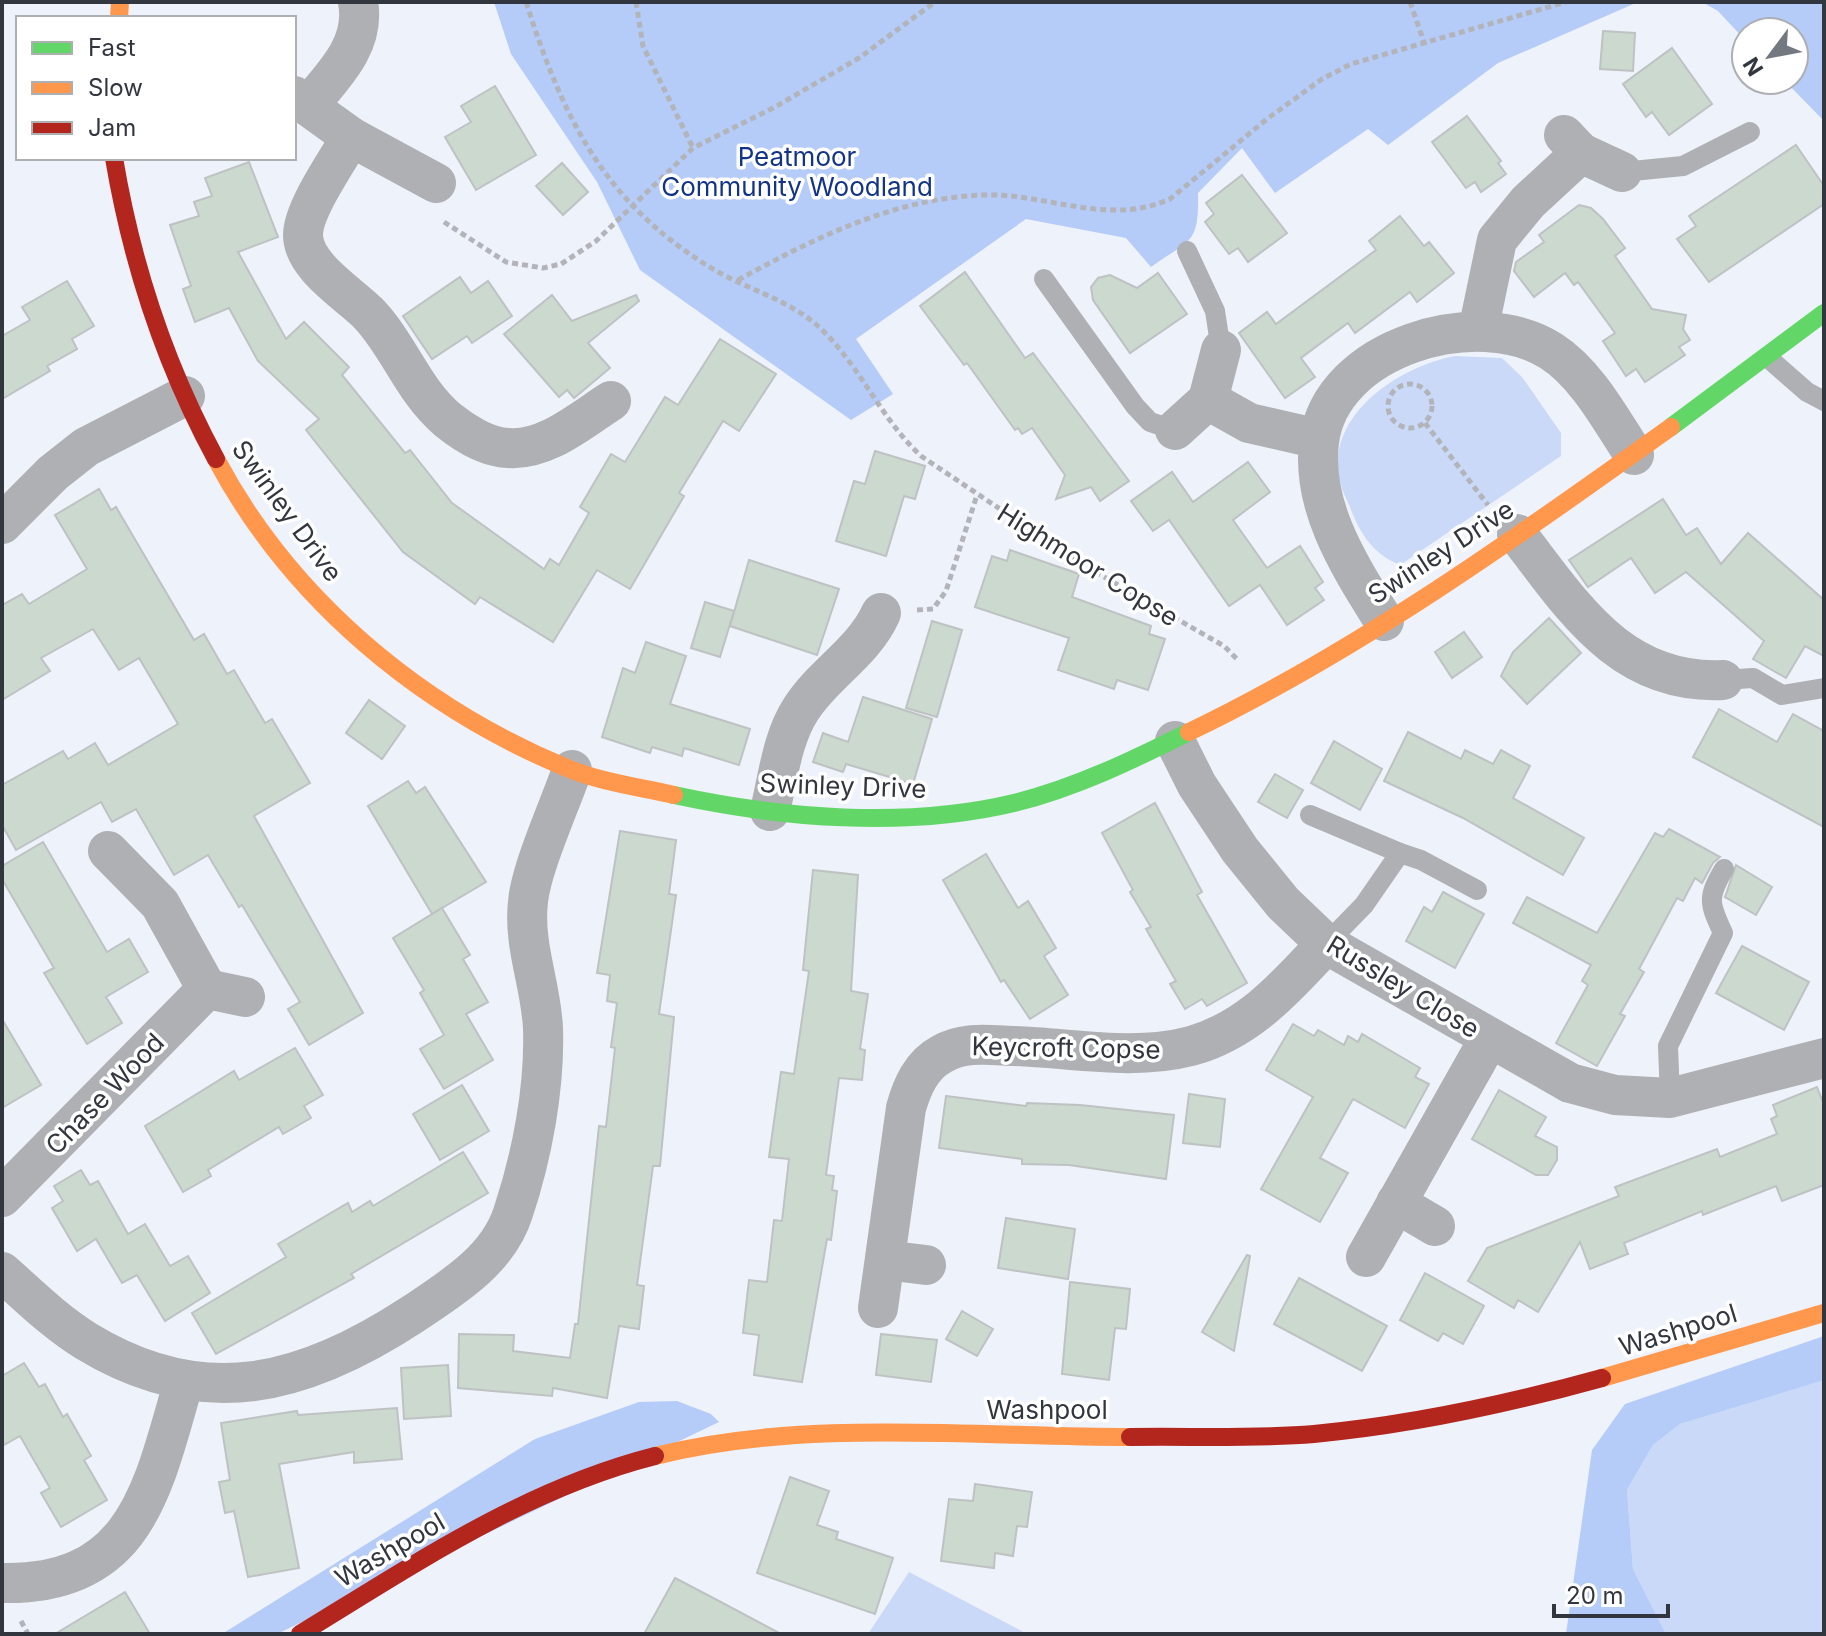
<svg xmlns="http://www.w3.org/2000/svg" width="1826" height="1636" viewBox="0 0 1826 1636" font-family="Inter,sans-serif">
	<rect width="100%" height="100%" fill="#eef2fa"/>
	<g fill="#cad9f7">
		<path d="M1455,356L1502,358L1522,377L1561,433V456L1400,565C1373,554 1360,534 1350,507C1346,498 1341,488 1339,478C1327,413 1401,366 1455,356Z"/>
		<polygon points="1822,1380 1824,1634 1666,1634 1633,1569 1627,1490 1653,1445 1680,1424"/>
		<polygon points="909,1572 1016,1628 1027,1634 868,1634"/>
	</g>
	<g fill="#b5cbf8">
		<path d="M494,2H1638L1498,63L1388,145L1368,129L1275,193L1242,148L1198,193C1199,245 1191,238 1151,267L1126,238L1026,219L856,339L893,394L851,420L640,270L597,182L511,54Z"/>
		<polygon points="1702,2 1824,2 1824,121 1784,80 1794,80 1794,32 1746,32 1746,41 1718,11"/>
		<polygon points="1824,1336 1824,1380 1680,1424 1653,1445 1627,1490 1633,1569 1666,1634 1566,1634 1592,1450 1625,1404"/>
		<polygon points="677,1401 711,1414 719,1422 277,1634 222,1634 535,1439 639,1402"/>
	</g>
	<g fill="#ccd9cf" stroke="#bec2c2" stroke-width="2">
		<polygon points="1603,31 1635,33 1633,71 1600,69"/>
		<polygon points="1672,48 1712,104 1669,135 1652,112 1646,117 1623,84"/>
		<polygon points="495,86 536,155 476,190 445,137 471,122 461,106"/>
		<polygon points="1467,116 1501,161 1498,163 1506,174 1481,192 1475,182 1466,188 1432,142"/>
		<polygon points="1796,145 1824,186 1824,204 1709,282 1677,239 1696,226 1689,216"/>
		<polygon points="249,162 278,237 238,252 286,339 304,322 349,367 342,375 405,453 410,450 452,503 544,569 550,559 559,565 589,513 580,507 611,454 625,462 665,397 678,405 720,339 776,374 739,431 723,421 679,493 684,496 630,589 597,570 553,642 480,597 475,604 403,552 306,430 319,419 258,361 229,308 195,322 183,289 191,286 170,225 199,216 194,202 212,196 205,178"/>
		<polygon points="562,163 588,192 563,215 536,186"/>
		<polygon points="1242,175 1287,233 1248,262 1238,248 1229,254 1205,222 1214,214 1206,203"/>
		<polygon points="1579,205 1591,208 1603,219 1625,248 1615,256 1652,309 1686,315 1683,329 1690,340 1679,347 1685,355 1645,382 1636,369 1626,376 1603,341 1615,333 1578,282 1574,285 1565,273 1534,297 1514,271 1516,262 1544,242 1539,235"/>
		<polygon points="1400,216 1424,246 1429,242 1454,273 1417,302 1410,292 1355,333 1348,323 1301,358 1315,377 1285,398 1239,333 1267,312 1276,324 1376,250 1369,241"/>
		<polygon points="965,272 1025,358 1033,353 1129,481 1100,501 1091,487 1056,499 1065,475 1032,428 1022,434 1018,428 1015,430 967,363 964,365 920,306"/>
		<polygon points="1158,273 1187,314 1130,353 1093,300 1091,287 1098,278 1110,275 1137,288"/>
		<polygon points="460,277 471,293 488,281 512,316 472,343 467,336 432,359 403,316"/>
		<polygon points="67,281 94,326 72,339 77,349 47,366 50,371 2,399 2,336 30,320 22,307"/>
		<polygon points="552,295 572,321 636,295 639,301 588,343 610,368 574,398 567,390 559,397 504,334"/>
		<polygon points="875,451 925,466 915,499 904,496 886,556 836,541 854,481 865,484"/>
		<polygon points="1248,462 1270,492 1233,520 1267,568 1300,546 1323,582 1315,588 1324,600 1287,625 1260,585 1229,606 1169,520 1153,531 1131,501 1172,472 1193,502"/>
		<polygon points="99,489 111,510 116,507 194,640 204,634 227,674 234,670 265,723 272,719 310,783 254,816 363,1013 309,1045 288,1009 300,1002 242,905 239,907 208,855 174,875 136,809 112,822 101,802 16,850 2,825 2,785 63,751 68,759 95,743 108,765 178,724 139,658 119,670 93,629 41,658 50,671 2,700 2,605 22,594 29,604 87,569 55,515"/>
		<polygon points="1663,499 1686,535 1697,528 1721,564 1748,533 1824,600 1824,656 1805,646 1786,678 1753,659 1764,641 1686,572 1655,593 1631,558 1588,587 1569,560"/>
		<polygon points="1010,550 1079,574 1072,597 1151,626 1149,634 1165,639 1148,690 1117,680 1114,689 1058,670 1069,638 975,607 992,556 1007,561"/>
		<polygon points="749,560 839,589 817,655 730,626"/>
		<polygon points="705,602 734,611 720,657 691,648"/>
		<polygon points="1549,618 1581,653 1527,704 1501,676 1513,652"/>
		<polygon points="932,621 962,630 937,717 906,708"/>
		<polygon points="1464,632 1482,657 1452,678 1435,652"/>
		<polygon points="646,642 686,656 670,704 750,729 739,765 684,748 682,756 652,747 650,753 602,737 623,668 635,673"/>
		<polygon points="863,697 932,719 913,784 846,764 843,772 813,762 823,733 848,742"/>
		<polygon points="369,700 405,726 382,759 346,733"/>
		<polygon points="1719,709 1777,742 1793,714 1824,731 1824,827 1693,757"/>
		<polygon points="1408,732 1461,759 1465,750 1493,764 1501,750 1530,766 1513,798 1584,838 1563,875 1463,818 1384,781"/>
		<polygon points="1334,741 1382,769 1360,810 1311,783"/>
		<polygon points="1275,774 1303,790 1287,818 1258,802"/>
		<polygon points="408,781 416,793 425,787 486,882 432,914 368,806"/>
		<polygon points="1155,803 1202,892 1197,895 1247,983 1207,1006 1202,999 1185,1009 1170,984 1176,981 1146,929 1151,927 1130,892 1133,890 1102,833"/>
		<polygon points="1669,829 1720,857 1713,863 1702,883 1695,878 1683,901 1677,898 1639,969 1644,972 1620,1014 1625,1016 1597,1066 1556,1043 1588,985 1582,981 1591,965 1513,923 1527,897 1597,933 1655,833 1663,837"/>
		<polygon points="620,831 676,840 669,894 676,895 659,1014 674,1017 660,1166 653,1166 637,1285 644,1286 639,1329 619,1326 607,1398 553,1388 552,1396 458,1388 459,1334 514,1335 513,1351 570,1358 575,1324 578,1324 599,1126 606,1127 615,1048 611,1047 617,1003 607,1001 610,975 597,973"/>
		<polygon points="43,842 107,952 129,939 148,972 106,997 122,1023 87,1044 44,973 54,968 2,879 2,866"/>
		<polygon points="986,854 1018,908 1028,901 1056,948 1044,956 1068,995 1030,1019 1004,980 1001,982 943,880"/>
		<polygon points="1736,865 1772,887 1756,915 1725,897"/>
		<polygon points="813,870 858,875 851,991 868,994 860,1049 865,1050 862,1080 839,1078 826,1175 834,1176 832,1190 837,1191 831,1240 827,1239 802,1382 754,1375 759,1335 743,1333 749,1280 767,1282 774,1220 782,1221 789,1159 769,1157 781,1072 794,1074 809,971 803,970"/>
		<polygon points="1443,892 1484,914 1455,968 1406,941 1424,907 1432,912"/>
		<polygon points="442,908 470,955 463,959 488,1002 466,1014 493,1060 444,1089 420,1049 444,1035 420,993 424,990 393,938"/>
		<polygon points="1742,946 1809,982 1784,1030 1716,993"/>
		<polygon points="2,1019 41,1085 2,1108"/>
		<polygon points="1293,1024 1314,1036 1318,1030 1344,1045 1348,1036 1358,1042 1362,1034 1420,1068 1415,1077 1429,1084 1405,1128 1353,1099 1320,1158 1348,1173 1320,1222 1261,1189 1313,1097 1266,1070"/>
		<polygon points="295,1048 323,1095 304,1106 311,1118 283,1134 279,1127 208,1170 211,1176 183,1192 145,1126 234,1071 239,1080"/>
		<polygon points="462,1085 489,1131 440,1160 413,1114"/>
		<polygon points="1817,1087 1824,1105 1824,1185 1782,1201 1776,1186 1703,1215 1702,1211 1624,1243 1628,1254 1590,1269 1580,1242 1538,1312 1518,1300 1514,1308 1468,1281 1487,1248 1619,1196 1615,1187 1717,1149 1720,1157 1777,1134 1771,1119 1777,1116 1773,1105"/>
		<polygon points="1499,1090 1546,1117 1535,1136 1557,1147 1557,1160 1548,1175 1536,1175 1472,1139"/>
		<polygon points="1189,1094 1225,1099 1220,1147 1183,1143"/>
		<polygon points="946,1096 1026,1106 1027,1103 1080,1105 1174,1115 1166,1179 1069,1165 1022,1164 1022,1159 939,1148"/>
		<polygon points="463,1152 488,1193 351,1274 354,1278 216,1354 192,1313 286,1257 278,1244 348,1203 352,1212 370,1201 373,1206"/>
		<polygon points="81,1170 90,1185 98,1181 128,1234 145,1224 170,1266 188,1256 210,1293 165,1321 137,1275 122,1283 96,1239 77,1251 52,1208 63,1201 54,1186"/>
		<polygon points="1006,1218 1075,1229 1068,1279 998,1268"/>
		<polygon points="1247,1255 1250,1256 1234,1351 1202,1332"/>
		<polygon points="1425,1273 1484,1306 1463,1344 1443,1333 1438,1341 1400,1320"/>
		<polygon points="1299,1278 1387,1326 1362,1371 1274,1324"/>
		<polygon points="1070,1282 1130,1289 1126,1329 1115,1328 1109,1380 1062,1374"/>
		<polygon points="962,1311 993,1329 977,1356 946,1339"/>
		<polygon points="881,1334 937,1340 931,1382 876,1375"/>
		<polygon points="24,1363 39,1387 45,1384 63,1417 67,1414 91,1456 84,1460 107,1500 61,1527 41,1493 50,1488 20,1436 2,1446 2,1376"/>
		<polygon points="448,1365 451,1416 404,1419 401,1368"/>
		<polygon points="397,1408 402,1459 354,1463 354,1452 279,1464 299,1568 248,1577 234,1511 225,1513 219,1482 230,1480 221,1423 297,1411 298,1415"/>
		<polygon points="790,1477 829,1491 817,1525 838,1532 836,1539 893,1558 875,1614 757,1573"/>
		<polygon points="975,1484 1032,1492 1027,1527 1017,1526 1013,1556 995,1553 994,1568 941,1561 949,1499 973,1501"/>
		<polygon points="675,1578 717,1600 781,1634 644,1634"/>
		<polygon points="125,1592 150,1634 55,1634"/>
	</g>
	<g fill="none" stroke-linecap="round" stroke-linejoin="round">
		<g stroke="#b2b4b9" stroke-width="5" stroke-dasharray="6 4" stroke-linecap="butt">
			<path d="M526,2C563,117 602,200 708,266C744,289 787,298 819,327C860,365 880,418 921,456L1085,566L1224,646L1238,660"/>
			<polyline points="636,2 643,46 693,148"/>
			<polyline points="1410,2 1425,45"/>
			<polyline points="444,222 506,262 543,268 561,264 596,241 693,148 775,107 859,58 935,2"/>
			<path d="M738,280C815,238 894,198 984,195C1047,193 1108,227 1170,199L1267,119L1322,79L1351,64L1566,2"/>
			<circle cx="1410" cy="406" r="22"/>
			<polyline points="1425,423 1488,505"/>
			<polyline points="917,610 933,609 946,591 977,495"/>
			<polyline points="21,1621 28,1634"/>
		</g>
		<g stroke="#aeb0b3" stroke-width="20">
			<polyline points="1622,172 1683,166 1750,132"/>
			<polyline points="1187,251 1215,311 1221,350"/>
			<polyline points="1044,279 1135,406 1150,422 1175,430"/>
			<polyline points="1767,357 1807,392 1824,401"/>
			<polyline points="1723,680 1753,678 1782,695 1824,688"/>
			<polyline points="1310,815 1400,853"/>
			<polyline points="1326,944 1364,905 1400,853 1421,860 1477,890"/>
			<path d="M1670,1098L1668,1046L1723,933C1709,903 1707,898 1724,869"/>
		</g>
		<g stroke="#aeb0b3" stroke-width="40">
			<polyline points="294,96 351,137 436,183"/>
			<path d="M308,106C333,76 366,45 358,2"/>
			<path d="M351,137C338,160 303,209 303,235C303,266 348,293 368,313C399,345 413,391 448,420C464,433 487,447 508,448C546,451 581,420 611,401"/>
			<polyline points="1581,153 1622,172"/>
			<polyline points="1478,331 1497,240 1528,202 1581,153 1564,135"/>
			<polyline points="1208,400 1221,350"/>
			<polyline points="1175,430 1208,400 1249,423 1319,439"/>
			<polyline points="2,524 53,473 86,447 185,396"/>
			<path d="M1517,534C1573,606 1620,685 1723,680"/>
			<path d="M1384,621C1351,568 1311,508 1319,442C1330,347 1478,304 1551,351C1587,374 1611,420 1634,455"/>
			<polyline points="1175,741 1197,785 1240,850 1283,903 1326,944 1570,1083 1615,1095 1670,1098 1824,1058"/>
			<path d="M770,811C778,778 782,738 801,709C824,673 863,653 881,613"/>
			<polyline points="207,989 245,997"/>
			<polyline points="2,1197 207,989 160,904 108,851"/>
			<polyline points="1396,1203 1435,1226"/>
			<polyline points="1366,1257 1489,1039"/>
			<polyline points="885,1260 926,1265"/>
			<path d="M2,1272C29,1296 55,1322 86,1341C204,1413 305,1385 413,1314C452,1288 498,1260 513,1213C532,1156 545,1088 543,1028C541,985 523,945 528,902C531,868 560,805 572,770"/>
			<path d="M878,1308L906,1108C912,1087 921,1065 942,1054C964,1041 990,1045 1014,1046C1072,1048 1134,1061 1191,1046C1249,1030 1287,986 1326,944"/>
			<path d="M2,1583C138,1586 153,1486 184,1381"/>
		</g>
		<g stroke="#63d668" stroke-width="18">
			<polyline points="1671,427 1824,313"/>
			<path d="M674,795C781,818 905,829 1014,803C1075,788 1133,760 1189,732"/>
		</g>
		<g stroke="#ff974d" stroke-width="18">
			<polyline points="119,18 120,2"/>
			<path d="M216,459C291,600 420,707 567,768C600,782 639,787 674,795"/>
			<path d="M1189,732C1358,651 1519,536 1671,427"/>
			<polyline points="1602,1378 1824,1313"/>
			<path d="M655,1456C805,1418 976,1437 1130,1437"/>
		</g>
		<g stroke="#b3261e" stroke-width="18">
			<path d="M114,158C132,265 164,363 216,459"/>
			<path d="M1130,1437C1191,1436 1253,1439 1314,1434C1411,1425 1508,1404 1602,1378"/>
			<path d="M300,1634C413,1565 525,1489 655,1456"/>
		</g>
	</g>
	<g text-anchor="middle" stroke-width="7" stroke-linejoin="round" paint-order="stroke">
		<g font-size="26" fill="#123488" stroke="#fff">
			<text x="797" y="166">Peatmoor<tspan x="797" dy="30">Community Woodland</tspan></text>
		</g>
		<g font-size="26" fill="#32363f" stroke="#fff">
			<text transform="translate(287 511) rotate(54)" y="9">Swinley Drive</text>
			<text transform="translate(1441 552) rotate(-33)" y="9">Swinley Drive</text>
			<text transform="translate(1088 565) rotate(32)" y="9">Highmoor Copse</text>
			<text transform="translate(843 786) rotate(2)" y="9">Swinley Drive</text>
			<text transform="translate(1403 987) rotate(31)" y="9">Russley Close</text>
			<text transform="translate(1066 1048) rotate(1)" y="9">Keycroft Copse</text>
			<text transform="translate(105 1094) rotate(-46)" y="9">Chase Wood</text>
			<text transform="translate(1678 1330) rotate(-17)" y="9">Washpool</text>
			<text x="1047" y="1419">Washpool</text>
			<text transform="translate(390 1550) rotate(-30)" y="9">Washpool</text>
		</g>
	</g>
	<rect width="1826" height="1636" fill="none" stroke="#32363f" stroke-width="8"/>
	<rect x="16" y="16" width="280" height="144" fill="#ffffff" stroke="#adafb2" stroke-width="2"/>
	<rect x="32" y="42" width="40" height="12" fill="#63d668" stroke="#adafb2" stroke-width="2"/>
	<text x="88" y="56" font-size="24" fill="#32363f">Fast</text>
	<rect x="32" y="82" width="40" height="12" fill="#ff974d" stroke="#adafb2" stroke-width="2"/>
	<text x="88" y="96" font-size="24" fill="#32363f">Slow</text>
	<rect x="32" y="122" width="40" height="12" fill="#b3261e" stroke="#adafb2" stroke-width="2"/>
	<text x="88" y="136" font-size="24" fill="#32363f">Jam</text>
	<g transform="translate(1770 56) rotate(238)"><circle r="38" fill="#ffffff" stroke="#adafb2" stroke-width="2"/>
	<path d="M0-6L14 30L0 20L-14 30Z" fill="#747880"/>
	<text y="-12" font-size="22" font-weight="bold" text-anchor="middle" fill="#32363f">N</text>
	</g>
	<path d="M1554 1604v12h114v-12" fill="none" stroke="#32363f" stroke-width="4"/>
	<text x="1566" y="1604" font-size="24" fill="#32363f" stroke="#ffffff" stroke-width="6" paint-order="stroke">20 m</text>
</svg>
